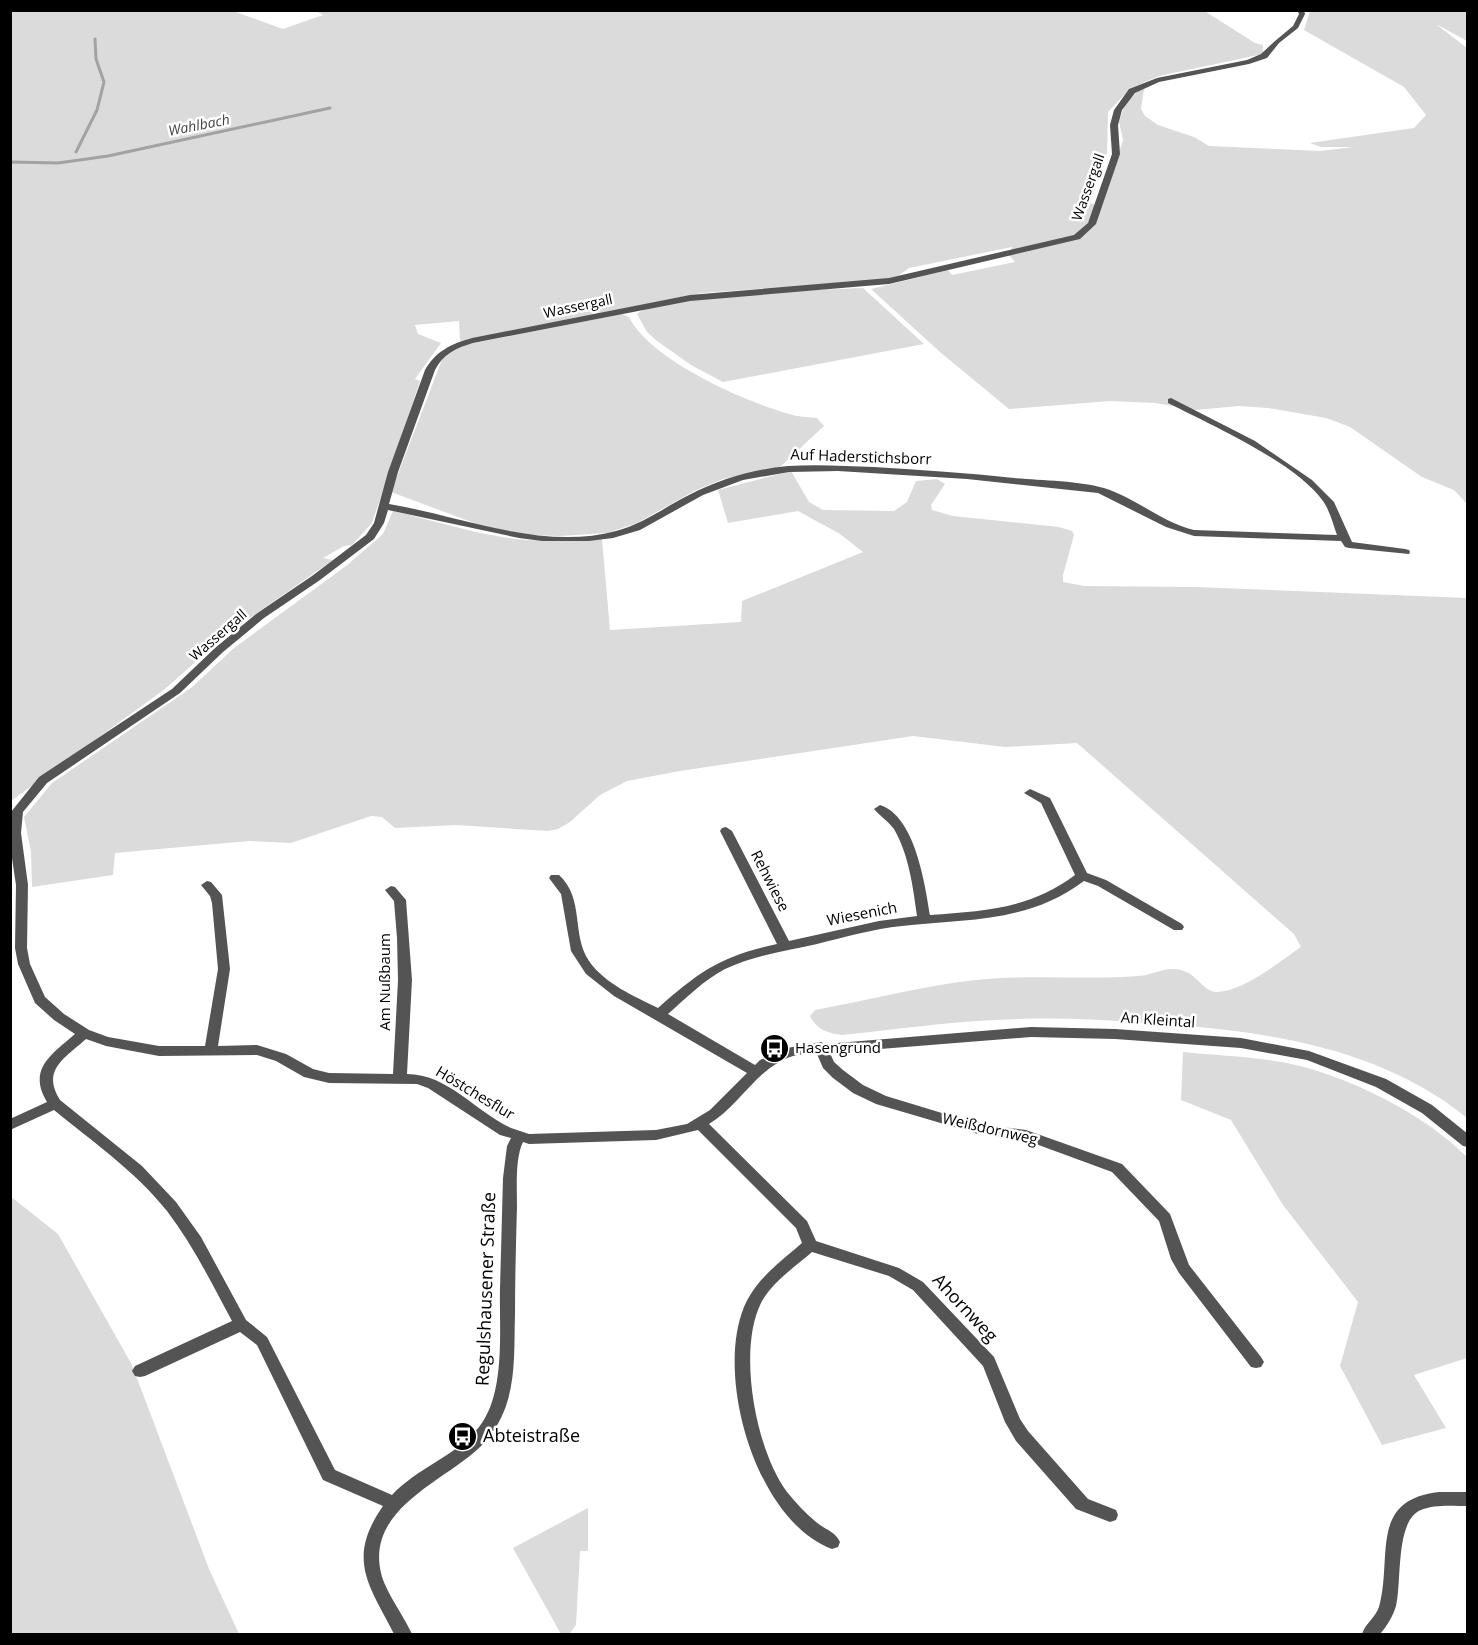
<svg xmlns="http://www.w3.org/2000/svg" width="1478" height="1645" viewBox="0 0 1478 1645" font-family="'Open Sans',sans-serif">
	<rect width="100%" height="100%" fill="#fff"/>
	<g fill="#dbdbdb">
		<polygon points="314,10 1203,10 1255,43 1263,45 1263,54 1159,76 1131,88 1108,112 1107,153 1090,203 1102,207 1123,140 1119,122 1125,104 1139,90 1144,89 1141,109 1145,116 1158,125 1194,137 1209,146 1320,151 1354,147 1321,147 1310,143 1414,128 1426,115 1404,87 1304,30 1310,11 1467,11 1467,41 1436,24 1467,48 1467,504 1454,490 1422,477 1350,427 1326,418 1268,408 1239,406 1196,410 1155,403 1110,401 1009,409 940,352 871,289 948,270 952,275 1015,262 1009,255 1012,247 909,268 898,276 883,280 702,293 460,341 459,321 415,325 418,334 441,343 415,379 420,381 372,523 352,545 344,546 323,558 333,560 228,633 165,689 11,801 10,11 233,11 283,29 323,15"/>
		<path d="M863,288L924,344L723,382L691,365L657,341L647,332L637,314C661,293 823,290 863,288Z"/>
		<path d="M622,314L629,317C650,360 744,401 789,414C798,417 808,417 817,418L824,426L780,467L723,479L694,491L637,523L607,533L560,536L530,535L485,527L391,492L443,357L459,346Z"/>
		<path d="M791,471L809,502L823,510L894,511L907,502L916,481L937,479L945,484L931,505L932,510L953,516L1059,527L1072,531L1074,535L1063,575V582L1084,586L1195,587L1467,598V1118C1377,1045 1258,1030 1146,1023C1096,1019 1046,1017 996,1020C945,1022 893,1030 842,1035C828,1033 817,1030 810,1016L815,1010C869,1000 922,986 976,980C1031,974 1085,980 1139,976C1150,975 1160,970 1170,969C1196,967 1201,992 1217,992C1244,991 1279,962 1301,947L1294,934L1077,743L1005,747L913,736L680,771L627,781L600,795L570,822L558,829L548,831L456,825L395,828L382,817L371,816L291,843L249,841L115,853L113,875L32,887L31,852L24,817L52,783L191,688L234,648L346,566L383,534L393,511C437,521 483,537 528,540C553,542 577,541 602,539L610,630L741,622L742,601L863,552L840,534L798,511L728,523L718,490Z"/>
		<path d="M1183,1052C1211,1055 1241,1056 1269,1060C1334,1068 1422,1111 1467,1157V1358L1414,1375L1446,1428L1382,1445L1340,1366L1358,1302L1283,1205L1231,1120L1181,1100Z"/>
		<polygon points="10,1196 58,1234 132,1365 209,1569 239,1634 11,1634"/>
		<polygon points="588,1508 588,1551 580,1551 576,1625 569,1634 561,1634 513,1548"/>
	</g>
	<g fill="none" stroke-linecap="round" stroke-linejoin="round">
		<g stroke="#a2a2a2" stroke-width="3">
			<polyline points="76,152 97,110 104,82 96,59 95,39"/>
			<polyline points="10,162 58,163 108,156 330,108"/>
		</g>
		<g fill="#545454" fill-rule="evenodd">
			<path d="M1297,10H1304L1305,14L1298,28L1279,43L1267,58L1249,64L1159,82L1135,93L1122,110L1118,125L1120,154L1096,224L1080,239L889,284L690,301L473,343C456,348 443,354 435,370L398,472L389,504C461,516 543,551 616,531C643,524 665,507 689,495C720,479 754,469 788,466C817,464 846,466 874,467C921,470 968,473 1014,478C1039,480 1081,481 1104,488C1136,498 1161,522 1194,530L1337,535C1333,524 1330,511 1323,501C1295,462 1211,425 1168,403V399L1171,398L1255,441L1312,480L1334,502L1352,542L1405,549L1409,550L1410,552L1409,554L1349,548L1345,547L1341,541L1194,536L1166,527L1098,493L967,479L838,471L789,472L743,480L703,495L640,530L613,538L589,541H542L519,538L388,510L384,523L374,539L320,580L264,618L223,652L180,693L47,783L23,812L21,833L28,885L27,948L30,964L45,997L64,1014L89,1030L108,1037L159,1046H205L218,969L212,903L210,896L201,885L207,881L211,882L222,895L230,969L218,1046L257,1045L286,1054L313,1069L329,1073L393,1074L398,980L397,938L394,901L385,890L391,886L395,887L406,900L412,980L407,1074C448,1074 476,1112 511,1128C517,1130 523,1132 529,1134L656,1130L687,1124L710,1110L747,1073L614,996L586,974L571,951L561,894L549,878L551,875H559C585,899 571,934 589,961C605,984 634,996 658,1008C700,971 721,956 777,944L720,831L722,828L726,827L732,831L789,941L879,921L917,916C913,887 909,855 894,829C888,821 880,816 874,809L880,805C915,816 925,884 930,915C984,911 1030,909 1075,875L1041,803L1024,793L1030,789L1050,798L1087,873L1106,880L1182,924L1184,927L1182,930H1174L1098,886L1084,881C1028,923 967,919 902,926C873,929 845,937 817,944C786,951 754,955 725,969C704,980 686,998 668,1014L755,1065L760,1060L787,1048L821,1042L825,1044L1031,1027L1115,1029L1241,1038L1309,1051L1386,1079L1432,1105L1468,1134V1147L1463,1146L1422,1113L1376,1087L1307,1060L1241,1048L1115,1039L1031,1037L830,1053L834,1062L843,1070L863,1085L886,1096L978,1124L1026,1130L1122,1164L1170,1214L1189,1265L1261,1357L1264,1362L1261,1367L1256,1368L1251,1367L1179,1273L1171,1259L1159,1221L1112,1172L1025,1140L978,1134L876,1104L853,1093L833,1078L823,1068L817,1054C809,1054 800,1054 793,1056C757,1067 740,1106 709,1124L807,1221L816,1241L899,1268L923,1282L994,1357L1020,1419L1028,1431L1088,1499L1116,1510L1118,1515L1116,1520L1110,1522L1076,1509L1016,1441L1005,1422L983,1366L913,1290L889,1276L812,1252C795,1267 772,1282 761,1303C737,1351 756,1451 787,1492C796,1503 805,1513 816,1522C824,1529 836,1532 840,1542L838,1547L832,1549C756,1521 715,1377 744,1307C756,1279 780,1262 802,1243L796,1228L698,1130L656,1140L529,1144L523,1142C515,1158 517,1188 517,1206C516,1242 515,1279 515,1315C514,1345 516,1377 506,1406C500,1422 492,1436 479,1448C443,1482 366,1509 381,1573C385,1591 404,1616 412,1634H394C369,1585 346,1559 383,1506L323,1480L257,1345L240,1332L145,1376L140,1377L135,1376L132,1371L135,1366L232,1321C212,1284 193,1245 167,1211C135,1171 93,1142 54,1110L10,1130V1119L47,1102C27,1069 52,1054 75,1034L54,1020L35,1003L18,964L15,948L16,885L10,845L11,812L39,777L172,689L215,648L256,614L312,576L366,535L374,523L388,472L425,370C436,351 451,344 472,338L690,295L889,278L1074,235L1088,223L1112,154L1110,125L1114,110L1129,89L1157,78L1247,60L1261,54L1275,41L1293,26L1299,14ZM86,1039L106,1046L159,1056L257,1055L276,1061L304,1077L329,1083L417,1084L428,1088L500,1135L511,1138L507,1146L503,1178C502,1215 501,1252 500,1288C499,1330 506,1393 479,1427C456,1456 417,1468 392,1495L335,1470L267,1337L246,1320L201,1237L176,1202L142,1166L60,1100C41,1070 65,1058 86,1039Z"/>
			<path d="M1439,1492H1468V1506C1453,1506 1435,1504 1421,1510C1395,1520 1402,1582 1396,1606C1393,1616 1387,1626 1380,1634H1362C1365,1624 1375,1618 1379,1607C1393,1557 1368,1500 1439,1492Z"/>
		</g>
	</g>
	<defs>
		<symbol id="bus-disc" viewBox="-11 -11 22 22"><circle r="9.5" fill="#000" stroke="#fff"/><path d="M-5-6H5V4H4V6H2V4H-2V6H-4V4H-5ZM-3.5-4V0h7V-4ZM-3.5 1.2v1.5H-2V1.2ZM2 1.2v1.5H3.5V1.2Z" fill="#fff"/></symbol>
	</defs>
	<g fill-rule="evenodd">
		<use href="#bus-disc" x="758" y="1032" width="33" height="33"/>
		<use href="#bus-disc" x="446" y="1420" width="33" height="33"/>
	</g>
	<g text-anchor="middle" stroke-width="5" stroke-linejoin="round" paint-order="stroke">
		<g font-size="14" font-style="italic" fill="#434343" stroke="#fff">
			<text transform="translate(199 125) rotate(-11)" y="5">Wahlbach</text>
		</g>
		<g font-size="14" fill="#000" stroke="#fff">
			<text transform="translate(1088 187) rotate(-70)" y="5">Wassergall</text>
			<text transform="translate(578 306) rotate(-12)" y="5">Wassergall</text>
			<text transform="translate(218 635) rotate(-41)" y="5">Wassergall</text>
		</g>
		<g font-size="15" fill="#000" stroke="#fff">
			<text transform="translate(861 457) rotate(2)" y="5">Auf Haderstichsborr</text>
			<text transform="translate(770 881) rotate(63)" y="5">Rehwiese</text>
			<text transform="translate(862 914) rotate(-11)" y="5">Wiesenich</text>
			<text transform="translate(385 982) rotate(-90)" y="5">Am Nußbaum</text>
			<text transform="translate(1158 1020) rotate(4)" y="5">An Kleintal</text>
			<text transform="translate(475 1093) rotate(31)" y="5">Höstchesflur</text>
			<text transform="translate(990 1129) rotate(13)" y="5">Weißdornweg</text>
		</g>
		<g font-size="15" fill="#000" stroke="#fff" text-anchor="start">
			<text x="795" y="1053">Hasengrund</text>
		</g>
		<g font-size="18" fill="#000" stroke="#fff">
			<text transform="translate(486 1289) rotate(-88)" y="6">Regulshausener Straße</text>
			<text transform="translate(965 1308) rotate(47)" y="6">Ahornweg</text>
		</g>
		<g font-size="18" fill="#000" stroke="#fff" text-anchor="start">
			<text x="483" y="1442">Abteistraße</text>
		</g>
	</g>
	<rect width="1478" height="1645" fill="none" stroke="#000000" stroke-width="24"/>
</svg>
